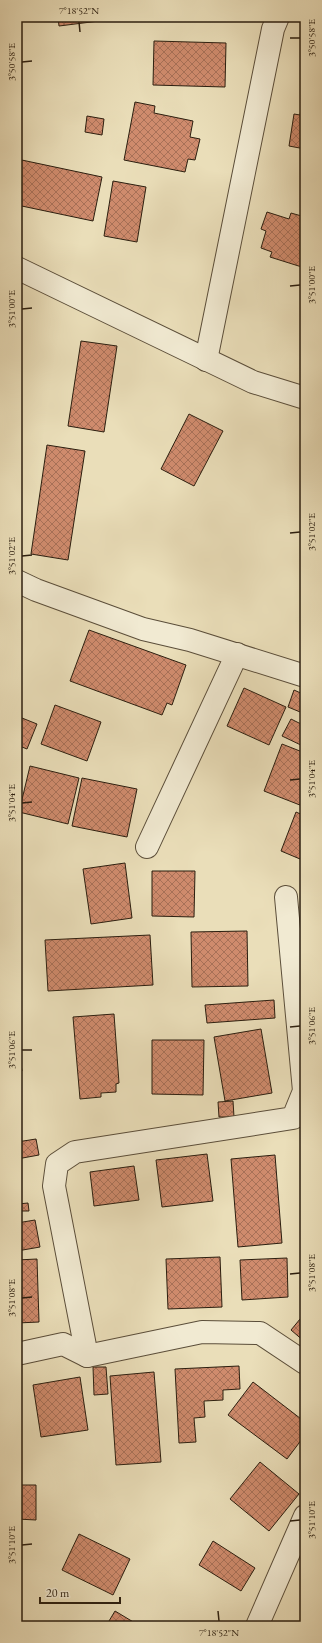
<svg xmlns="http://www.w3.org/2000/svg" width="322" height="1643" viewBox="0 0 322 1643" font-family="'EB Garamond',serif">
	<defs>
		<pattern id="building-cross-hatch" width="8" height="8" patternUnits="userSpaceOnUse"><rect width="8" height="8" fill="#cf8b6d"/><path d="M0 0l8 8M0 8l8-8" fill="none" stroke="#a87158"/></pattern>
	</defs>
	<rect width="100%" height="100%" fill="#eadeb9"/>
	<filter id="stains"><feTurbulence type="fractalNoise" baseFrequency=".005" numOctaves="4"/><feColorMatrix values="0 0 0 0 .2 0 0 0 0 .09 0 0 0 0 .02 0 0 0 .5 -.17"/></filter>
	<radialGradient id="worn" r=".72"><stop offset=".6" stop-color="#630" stop-opacity="0"/><stop offset="1" stop-color="#630" stop-opacity=".3"/></radialGradient>
	<g fill="url(#building-cross-hatch)" stroke="#2b1e0f">
		<polygon points="58,17 114,17 115,19 59,26"/>
		<polygon points="154,41 226,43 225,87 153,85"/>
		<polygon points="135,102 155,106 154,113 193,121 190,137 200,139 195,160 188,159 185,172 124,160"/>
		<polygon points="302,102 305,102 305,149 289,146 294,114 300,115"/>
		<polygon points="87,116 104,119 102,135 85,132"/>
		<polygon points="17,159 102,177 93,221 17,205"/>
		<polygon points="113,181 146,187 137,242 104,236"/>
		<polygon points="267,212 289,219 291,213 305,217 305,268 270,257 272,252 261,248 266,231 261,229"/>
		<polygon points="81,341 117,346 104,432 68,426"/>
		<polygon points="189,414 223,431 194,486 161,469"/>
		<polygon points="47,445 85,451 68,560 31,554"/>
		<polygon points="89,630 186,665 172,705 167,703 162,715 70,681"/>
		<polygon points="244,688 286,707 269,745 227,726"/>
		<polygon points="294,690 305,695 305,714 288,707"/>
		<polygon points="55,705 101,722 87,761 41,744"/>
		<polygon points="17,716 37,724 27,749 17,745"/>
		<polygon points="291,719 305,726 305,747 282,736"/>
		<polygon points="282,744 305,753 305,807 264,791"/>
		<polygon points="30,766 79,778 68,824 19,812"/>
		<polygon points="82,778 137,789 127,837 72,826"/>
		<polygon points="296,812 305,816 305,845 300,859 281,851"/>
		<polygon points="125,863 132,918 91,924 83,869"/>
		<polygon points="152,871 195,871 194,917 152,916"/>
		<polygon points="247,931 248,986 192,987 191,932"/>
		<polygon points="150,935 153,985 48,991 45,940"/>
		<polygon points="274,1000 275,1018 207,1023 205,1005"/>
		<polygon points="114,1014 119,1083 116,1084 116,1092 101,1093 101,1097 80,1099 73,1017"/>
		<polygon points="261,1029 272,1093 225,1101 214,1037"/>
		<polygon points="152,1040 204,1040 203,1095 152,1094"/>
		<polygon points="20,1058 22,1071 17,1072 17,1059"/>
		<polygon points="233,1101 234,1117 219,1117 218,1102"/>
		<polygon points="36,1139 39,1155 17,1159 17,1142"/>
		<polygon points="207,1154 213,1201 162,1207 156,1160"/>
		<polygon points="275,1155 282,1243 238,1247 231,1159"/>
		<polygon points="134,1166 139,1200 94,1206 90,1172"/>
		<polygon points="28,1203 29,1211 19,1211 18,1204"/>
		<polygon points="35,1220 40,1247 17,1251 17,1223"/>
		<polygon points="220,1257 222,1307 168,1309 166,1259"/>
		<polygon points="287,1258 288,1297 242,1300 240,1260"/>
		<polygon points="37,1259 39,1322 17,1323 17,1260"/>
		<polygon points="305,1313 305,1342 291,1330"/>
		<polygon points="239,1366 240,1389 223,1390 223,1400 204,1401 205,1417 194,1418 196,1442 179,1443 175,1369"/>
		<polygon points="93,1367 106,1367 108,1394 94,1395"/>
		<polygon points="154,1372 161,1462 116,1465 110,1376"/>
		<polygon points="80,1377 88,1430 41,1437 33,1385"/>
		<polygon points="253,1382 305,1422 305,1435 287,1459 228,1415"/>
		<polygon points="260,1462 299,1494 269,1531 230,1499"/>
		<polygon points="17,1485 36,1485 36,1520 17,1519"/>
		<polygon points="79,1534 130,1559 113,1595 62,1570"/>
		<polygon points="213,1541 255,1568 241,1591 199,1565"/>
		<polygon points="115,1611 140,1626 106,1626"/>
	</g>
	<g fill="none" stroke-linecap="round" stroke-linejoin="round">
		<defs>
			<g id="street">
				<polyline points="17,268 253,382 305,398"/>
				<polyline points="206,360 273,29 278,17"/>
				<polyline points="17,581 36,590 143,629 190,640 305,676"/>
				<polyline points="147,847 237,654"/>
				<polyline points="17,1354 63,1344 87,1356 202,1332 260,1333 305,1363"/>
				<polyline points="87,1356 54,1186 57,1164 75,1152 293,1118 304,1091 286,897"/>
				<polyline points="257,1626 305,1516"/>
			</g>
		</defs>
		<use href="#street" stroke="#5b4e3a" stroke-width="24"/>
		<use href="#street" stroke="#f1ead2" stroke-width="22"/>
	</g>
	<path fill="none" stroke="#2b1e0f" stroke-width="1.5" d="M79,22L80,32M290,38H300M22,62L32,61M290,286L300,285M22,309L32,308M290,533L300,532M22,556L32,555M290,780L300,779M22,803L32,802M290,1027L300,1026M22,1050H32M290,1274L300,1273M22,1298L32,1297M290,1521L300,1520M22,1545L32,1544M218,1611L219,1621"/>
	<rect width="322" height="1643" fill="none" stroke="#eadeb9" stroke-width="44"/>
	<path d="M40 1597v6h80v-6" fill="none" stroke="#2b1e0f" stroke-width="2"/>
	<text x="46" y="1597" font-size="12" fill="#2b1e0f" stroke="#f1ead2" stroke-width="3" paint-order="stroke">20 m</text>
	<rect x="22" y="22" width="278" height="1599" fill="none" stroke="#2b1e0f" stroke-width="1.5"/>
	<g font-size="10" text-anchor="middle" fill="#2b1e0f">
		<text x="79" y="14">7°18'52"N</text>
		<text transform="translate(311 38) rotate(-90)" y="4">3°50'58"E</text>
		<text transform="translate(11 62) rotate(-90)" y="4">3°50'58"E</text>
		<text transform="translate(311 285) rotate(-90)" y="4">3°51'00"E</text>
		<text transform="translate(11 309) rotate(-90)" y="4">3°51'00"E</text>
		<text transform="translate(311 532) rotate(-90)" y="4">3°51'02"E</text>
		<text transform="translate(11 556) rotate(-90)" y="4">3°51'02"E</text>
		<text transform="translate(311 779) rotate(-90)" y="4">3°51'04"E</text>
		<text transform="translate(11 803) rotate(-90)" y="4">3°51'04"E</text>
		<text transform="translate(311 1026) rotate(-90)" y="4">3°51'06"E</text>
		<text transform="translate(11 1050) rotate(-90)" y="4">3°51'06"E</text>
		<text transform="translate(311 1273) rotate(-90)" y="4">3°51'08"E</text>
		<text transform="translate(11 1298) rotate(-90)" y="4">3°51'08"E</text>
		<text transform="translate(311 1520) rotate(-90)" y="4">3°51'10"E</text>
		<text transform="translate(11 1545) rotate(-90)" y="4">3°51'10"E</text>
		<text x="219" y="1636">7°18'52"N</text>
	</g>
	<rect width="100%" height="100%" filter="url(#stains)"/>
	<rect width="100%" height="100%" fill="url(#worn)"/>
</svg>
